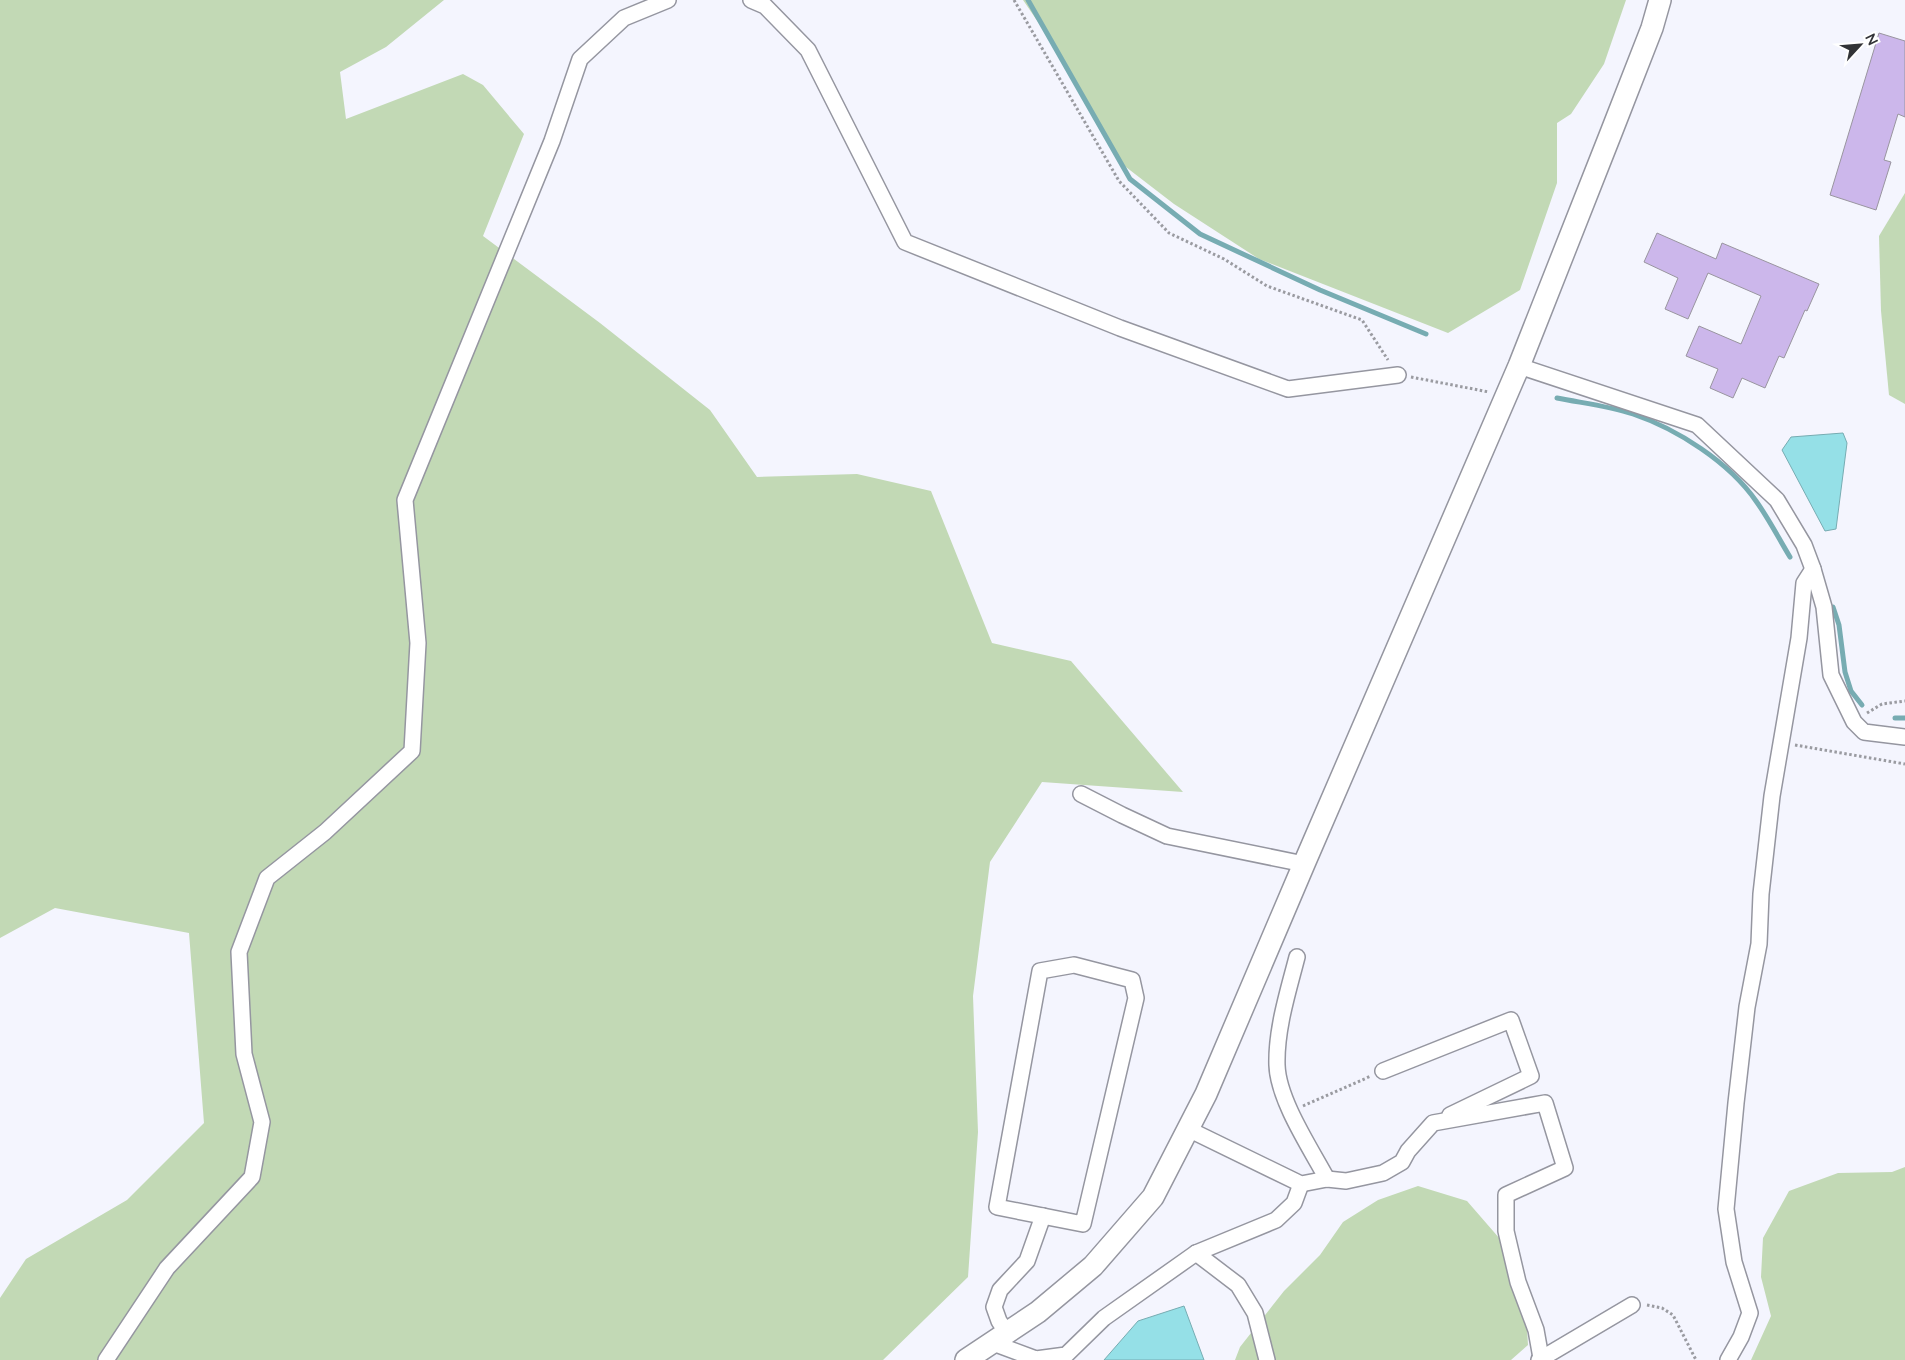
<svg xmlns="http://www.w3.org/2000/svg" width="1905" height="1360" viewBox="0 0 1905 1360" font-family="Lato,sans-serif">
	<rect width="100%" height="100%" fill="#f4f5fe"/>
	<g fill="#c2d9b5">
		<polygon points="0,0 444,0 386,47 340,72 346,119 463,74 483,85 524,134 483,236 600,323 710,410 757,477 857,474 931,491 992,643 1071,661 1183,792 1042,782 990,862 973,996 978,1132 968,1277 883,1360 0,1360 0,1298 26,1259 127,1200 204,1123 189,933 55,908 0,938"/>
		<polygon points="1023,0 1626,0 1604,64 1571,114 1557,123 1557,183 1520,290 1448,333 1259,259 1174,204 1122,164 1084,100 1053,44"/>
		<polygon points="1905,193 1905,404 1889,395 1881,311 1879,236"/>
		<polygon points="1905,1167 1905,1360 1751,1360 1771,1316 1761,1277 1763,1238 1789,1191 1838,1173 1892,1172"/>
		<polygon points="1418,1186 1467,1201 1500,1239 1524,1284 1528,1345 1511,1360 1235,1360 1240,1347 1284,1291 1320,1255 1343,1222 1378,1200"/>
	</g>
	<g fill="#95e0e7" stroke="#77acb2">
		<polygon points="1843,433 1847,443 1836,529 1825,531 1782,450 1791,437"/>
		<polygon points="1184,1306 1204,1360 1104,1360 1138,1321"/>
	</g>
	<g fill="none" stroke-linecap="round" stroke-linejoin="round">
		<g stroke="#77acb2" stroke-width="5">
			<polyline points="1028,0 1130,179 1200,234 1320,290 1426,334"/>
			<path d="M1557,398C1582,403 1609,406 1633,414C1677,429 1729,462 1756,501C1769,519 1779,539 1790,557"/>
			<polyline points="1833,607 1839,625 1845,672 1851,691 1862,705"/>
			<polyline points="1895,718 1905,718"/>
		</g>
	</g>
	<g fill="#ccb7eb" stroke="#99959f">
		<polygon points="1879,33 1905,41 1905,117 1898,114 1884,160 1891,162 1876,210 1830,195"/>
		<polygon points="1657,233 1716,259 1722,243 1819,284 1807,311 1805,310 1784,358 1779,356 1765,388 1742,378 1733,398 1710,388 1718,369 1686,356 1699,326 1741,344 1761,296 1708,273 1688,319 1665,309 1678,278 1644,262"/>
	</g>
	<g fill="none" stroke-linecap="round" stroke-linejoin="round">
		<defs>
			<g id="street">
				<polyline points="751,0 765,6 808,50 905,242 1120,328 1288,389 1398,375"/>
				<polyline points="1519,366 1697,425 1777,500 1804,545 1813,569 1824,607 1831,675 1854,722 1864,732 1905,737"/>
				<polyline points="1081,794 1122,815 1167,836 1304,864"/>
				<path d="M1297,957C1288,992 1276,1029 1277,1065C1278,1100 1311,1149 1327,1179"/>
				<polygon points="1074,965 1132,980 1136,998 1083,1224 997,1207 1040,971"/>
				<polyline points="1383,1071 1511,1020 1531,1076 1450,1115"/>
				<polyline points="1188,1129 1301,1184 1327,1179 1346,1181 1383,1173 1402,1162 1408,1151 1433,1123 1545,1103 1565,1168 1506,1195 1506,1231 1518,1282 1536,1330 1541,1358"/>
				<polyline points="1196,1253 1238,1285 1255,1313 1267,1360"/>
				<polyline points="1007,1333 999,1321 994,1307 1000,1290 1027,1261 1043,1216"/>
				<polyline points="993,1343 1036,1359 1066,1355 1104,1318 1196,1253 1276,1220 1294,1203 1301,1184"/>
				<polyline points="106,1360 167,1268 252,1177 262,1122 244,1054 239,952 267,878 325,832 412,751 418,643 405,500 552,141 580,59 624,18 668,0"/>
				<polyline points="1539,1360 1632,1305"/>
				<polyline points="1728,1360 1741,1337 1750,1313 1734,1262 1726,1209 1736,1103 1747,1007 1759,944 1761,894 1772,796 1799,638 1804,583 1813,569"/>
			</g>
			<polyline id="secondary" points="966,1360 1038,1312 1093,1266 1153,1197 1206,1094 1304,864 1519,366 1611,133 1652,28 1660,0"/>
		</defs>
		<use href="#street" stroke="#9596a0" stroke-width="18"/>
		<use href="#secondary" stroke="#9596a0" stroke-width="24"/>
		<g stroke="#9a9ba1" stroke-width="3" stroke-dasharray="2.5 2.5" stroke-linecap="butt">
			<polyline points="1014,0 1119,181 1169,233 1224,259 1267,286 1362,320 1388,360"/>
			<polyline points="1411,377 1489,392"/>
			<polyline points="1867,713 1882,704 1905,701"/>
			<polyline points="1795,745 1905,764"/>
			<polyline points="1303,1106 1371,1076"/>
			<polyline points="1647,1305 1662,1308 1673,1315 1696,1360"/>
		</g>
		<use href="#street" stroke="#fff" stroke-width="15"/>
		<use href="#secondary" stroke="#fff" stroke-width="21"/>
	</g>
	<g transform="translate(1860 45) rotate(64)" stroke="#ffffff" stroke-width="4" paint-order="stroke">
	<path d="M0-4L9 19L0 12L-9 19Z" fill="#323337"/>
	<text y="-8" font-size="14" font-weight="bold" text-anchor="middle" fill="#323337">N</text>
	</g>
</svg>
